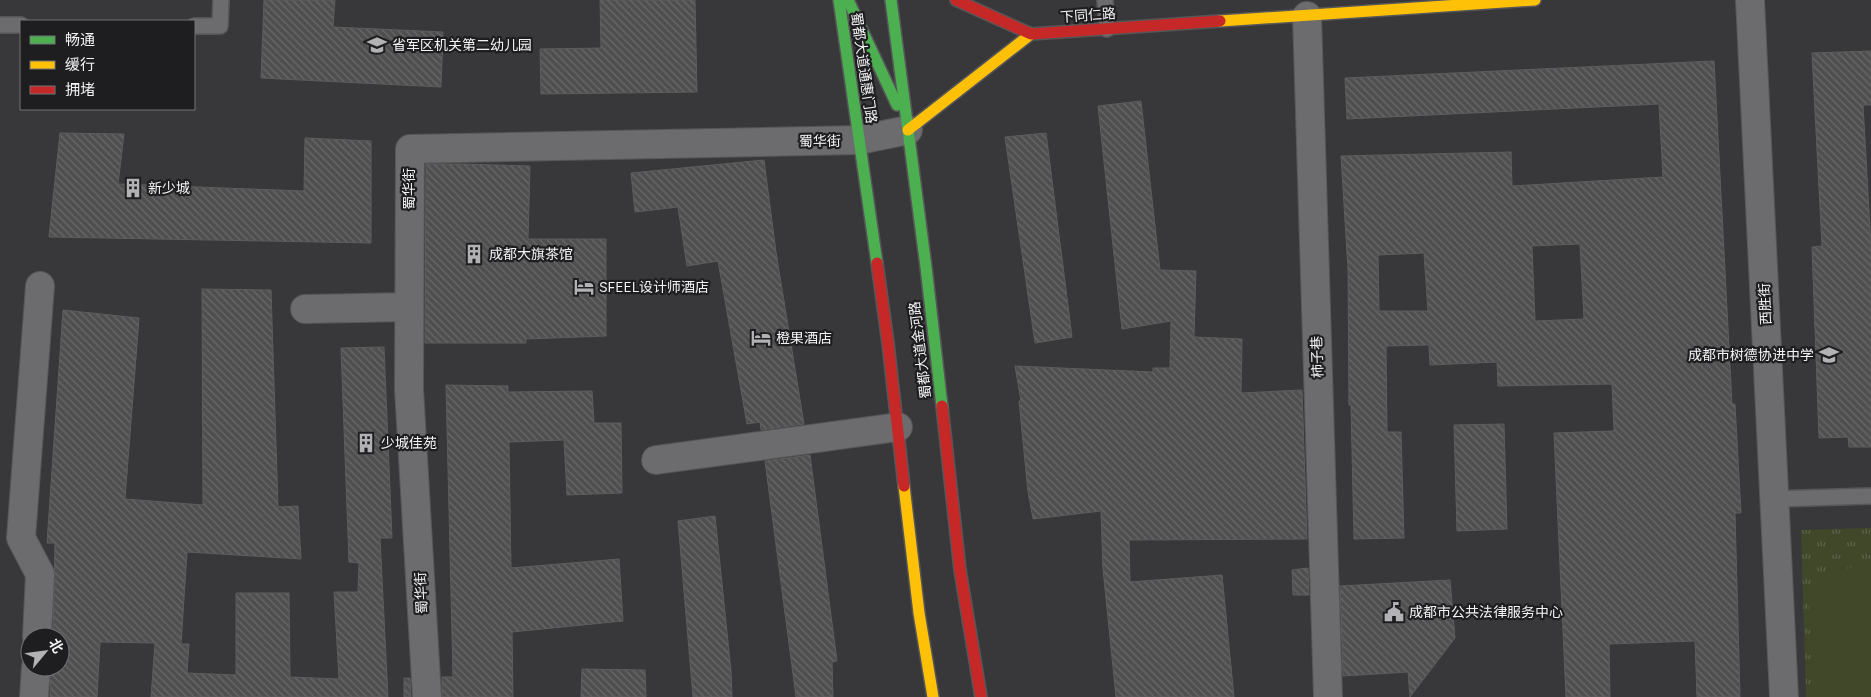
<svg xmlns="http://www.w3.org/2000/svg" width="1871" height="697" viewBox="0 0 1871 697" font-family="Figtree,'Noto Sans SC',sans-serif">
	<defs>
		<pattern id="grass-tufts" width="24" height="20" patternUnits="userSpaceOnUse" patternTransform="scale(1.25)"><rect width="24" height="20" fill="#41482a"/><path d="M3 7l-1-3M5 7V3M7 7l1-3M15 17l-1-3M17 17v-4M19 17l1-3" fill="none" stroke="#5d634a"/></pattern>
		<pattern id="building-back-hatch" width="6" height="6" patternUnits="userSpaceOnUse" patternTransform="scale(1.25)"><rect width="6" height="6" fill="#504f50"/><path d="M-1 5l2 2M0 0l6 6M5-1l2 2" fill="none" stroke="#6a696a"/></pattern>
	</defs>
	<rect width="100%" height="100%" fill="#38373a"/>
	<polygon fill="url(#grass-tufts)" points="1871,528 1871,697 1806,697 1801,530"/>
	<polygon fill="#41482a" points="1867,561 1871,561 1871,697 1813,697 1809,606 1819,588 1844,570"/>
	<g fill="url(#building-back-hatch)" stroke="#5e5c5d" fill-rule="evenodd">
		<polygon points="264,0 335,0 333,27 443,32 441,87 261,78"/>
		<polygon points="600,0 695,0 697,92 541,94 540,49 601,48"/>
		<polygon points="1871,51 1871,105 1863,105 1871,246 1871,447 1849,447 1848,437 1819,438 1812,247 1822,246 1812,53"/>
		<path d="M1714,61L1732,404H1735L1741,513H1735L1740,697H1697L1695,641L1609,644L1610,697H1566L1554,433L1614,431L1612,384L1498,386L1497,362L1430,365L1429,345L1386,346L1387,432H1401L1404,538L1354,539L1351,405H1349L1348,270L1341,156L1511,152L1512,186L1663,177L1659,104L1347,119L1345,78ZM1580,244L1584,319L1535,321L1532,246ZM1424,253L1428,311H1379L1378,255Z"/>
		<polygon points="1141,101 1160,270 1196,271 1194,337 1242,339 1241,393 1302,390 1307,539 1129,540 1130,582 1222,575 1234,697 1116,697 1103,569 1101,511 1033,519 1028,492 1019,401 1021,401 1015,366 1153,372 1153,368 1170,368 1171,321 1122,329 1098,106"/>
		<polygon points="60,133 124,134 118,184 304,191 305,138 371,141 371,243 49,237"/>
		<polygon points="1046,133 1072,337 1035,343 1005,137"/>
		<polygon points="764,160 776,252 804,424 761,430 760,422 747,424 718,261 687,266 678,207 635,212 631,173"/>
		<polygon points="426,164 462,164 530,166 528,239 606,239 606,336 526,339 526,343 425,343"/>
		<polygon points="202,289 271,290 278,507 298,506 301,559 187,552 181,644 189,644 187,673 236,675 236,593 289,593 290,677 339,679 334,592 358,592 359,563 349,562 341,348 384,347 392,538 380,538 388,697 151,697 155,643 100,642 97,697 50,697 51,667 60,667 60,637 53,637 55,543 47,543 63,310 139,318 125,499 203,505"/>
		<polygon points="446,385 508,386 508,392 592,391 594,423 621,423 622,493 567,495 564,440 509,442 511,568 619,559 623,621 512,632 513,697 442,697 442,677 453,677"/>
		<polygon points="1504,424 1507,529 1457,531 1454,425"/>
		<polygon points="810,455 837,661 832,662 833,697 796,697 765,461"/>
		<polygon points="715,516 731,671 732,697 693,697 678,521"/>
		<polygon points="1308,568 1309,595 1293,595 1292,570"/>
		<polygon points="1450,580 1455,638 1410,697 1408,672 1343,676 1340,586"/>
		<polygon points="582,669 645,670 646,697 581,697"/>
		<polygon points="404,678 410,678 411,697 404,697"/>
	</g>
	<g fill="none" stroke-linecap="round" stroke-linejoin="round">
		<defs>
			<g id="lane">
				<polyline points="1105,0 1107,29"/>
				<polyline points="0,25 21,25"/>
				<polyline points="194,26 220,26 221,0"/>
				<polyline points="1774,499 1871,496"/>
			</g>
			<g id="street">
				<polyline points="1750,0 1784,697"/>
				<polyline points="1307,16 1328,697"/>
				<polyline points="305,309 409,307"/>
				<polyline points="656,460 898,427"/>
				<polyline points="37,637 40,574 21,538 40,286"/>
				<polyline points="34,697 36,667"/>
				<polyline points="427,697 409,389 410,149 859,140 908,130"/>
			</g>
			<g id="fast">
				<polyline points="839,0 877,263"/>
				<polyline points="848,0 897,105"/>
				<polyline points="891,0 926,267 942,406"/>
			</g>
			<g id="slow">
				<polyline points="1220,21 1535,0"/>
				<polyline points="908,130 1031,34"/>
				<polyline points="904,486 919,613 933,697"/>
			</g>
			<g id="jam">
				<polyline points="956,0 1031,34 1220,21"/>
				<polyline points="877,263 888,343 904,486"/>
				<polyline points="942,406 960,570 981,697"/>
			</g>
		</defs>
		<use href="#lane" stroke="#565658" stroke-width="18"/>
		<use href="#street" stroke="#565658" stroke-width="30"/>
		<use href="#fast" stroke="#565658" stroke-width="14"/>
		<use href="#slow" stroke="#565658" stroke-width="14"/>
		<use href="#jam" stroke="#565658" stroke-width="14"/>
		<use href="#lane" stroke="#6c6b6e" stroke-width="15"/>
		<use href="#street" stroke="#6c6b6e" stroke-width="28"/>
		<use href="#fast" stroke="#4caf50" stroke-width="11"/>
		<use href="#slow" stroke="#ffc107" stroke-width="11"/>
		<use href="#jam" stroke="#c62828" stroke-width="11"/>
	</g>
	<defs>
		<symbol id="school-bare" viewBox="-9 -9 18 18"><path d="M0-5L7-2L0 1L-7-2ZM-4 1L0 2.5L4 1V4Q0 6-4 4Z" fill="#b2b1b4" stroke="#1e1e20" stroke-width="2.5" paint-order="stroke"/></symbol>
		<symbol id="building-bare" viewBox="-9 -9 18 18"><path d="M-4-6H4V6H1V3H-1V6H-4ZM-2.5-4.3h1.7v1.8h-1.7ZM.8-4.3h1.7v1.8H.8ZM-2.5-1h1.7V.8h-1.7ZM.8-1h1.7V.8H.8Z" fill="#b2b1b4" stroke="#1e1e20" stroke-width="2.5" paint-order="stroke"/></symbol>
		<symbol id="hotel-bare" viewBox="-9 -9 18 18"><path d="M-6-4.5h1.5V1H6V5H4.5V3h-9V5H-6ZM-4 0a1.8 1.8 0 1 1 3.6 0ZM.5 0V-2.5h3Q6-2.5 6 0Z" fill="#b2b1b4" stroke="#1e1e20" stroke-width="2.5" paint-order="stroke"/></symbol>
		<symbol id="civic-bare" viewBox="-9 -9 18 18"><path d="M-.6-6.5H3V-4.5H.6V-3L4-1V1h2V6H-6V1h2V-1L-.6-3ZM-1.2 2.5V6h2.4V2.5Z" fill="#b2b1b4" stroke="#1e1e20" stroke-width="2.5" paint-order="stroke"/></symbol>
	</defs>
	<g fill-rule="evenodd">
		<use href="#school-bare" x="363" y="31" width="28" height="28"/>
		<use href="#building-bare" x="119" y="174" width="28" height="28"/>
		<use href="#building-bare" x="460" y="240" width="28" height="28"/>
		<use href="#hotel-bare" x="570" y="273" width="28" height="28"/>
		<use href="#hotel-bare" x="747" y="324" width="28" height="28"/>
		<use href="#school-bare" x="1815" y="341" width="28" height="28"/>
		<use href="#building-bare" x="352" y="429" width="28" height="28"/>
		<use href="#civic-bare" x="1380" y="598" width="28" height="28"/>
	</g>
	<g text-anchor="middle" stroke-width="4.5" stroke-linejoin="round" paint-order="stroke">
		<g font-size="14" fill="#f3f2f6" stroke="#1e1e20">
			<text transform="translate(1088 15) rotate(-4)" y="5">下同仁路</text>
			<text transform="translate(864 68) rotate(82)" y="5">蜀都大道通惠门路</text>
			<text transform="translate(820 141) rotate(-1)" y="5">蜀华街</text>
			<text transform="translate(409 189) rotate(-90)" y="5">蜀华街</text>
			<text transform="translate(1765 304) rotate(-93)" y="5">西胜街</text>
			<text transform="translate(920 350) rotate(-97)" y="5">蜀都大道金河路</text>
			<text transform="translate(1317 357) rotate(-92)" y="5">柿子巷</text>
			<text transform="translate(421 593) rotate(-93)" y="5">蜀华街</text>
		</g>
		<g font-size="14" fill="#f3f2f6" stroke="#1e1e20" text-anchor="start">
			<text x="392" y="50">省军区机关第二幼儿园</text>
			<text x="148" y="193">新少城</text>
			<text x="489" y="259">成都大旗茶馆</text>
			<text x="599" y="292">SFEEL设计师酒店</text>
			<text x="776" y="343">橙果酒店</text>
			<text x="1814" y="360" text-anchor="end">成都市树德协进中学</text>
			<text x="381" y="448">少城佳苑</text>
			<text x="1409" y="617">成都市公共法律服务中心</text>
		</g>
	</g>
	<rect x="20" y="20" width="175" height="90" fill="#1e1e20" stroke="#737376"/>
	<rect x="30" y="36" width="25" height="8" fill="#4caf50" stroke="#737376"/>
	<text x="65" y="45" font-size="15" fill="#f3f2f6">畅通</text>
	<rect x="30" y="61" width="25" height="8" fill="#ffc107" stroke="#737376"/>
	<text x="65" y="70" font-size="15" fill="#f3f2f6">缓行</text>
	<rect x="30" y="86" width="25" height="8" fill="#c62828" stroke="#737376"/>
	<text x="65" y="95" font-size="15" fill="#f3f2f6">拥堵</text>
	<g transform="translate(45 652) rotate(61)"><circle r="24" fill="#1e1e20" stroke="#737376"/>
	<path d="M0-4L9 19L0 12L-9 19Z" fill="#b2b1b4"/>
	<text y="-8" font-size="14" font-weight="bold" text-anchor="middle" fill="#f3f2f6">北</text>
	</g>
</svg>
